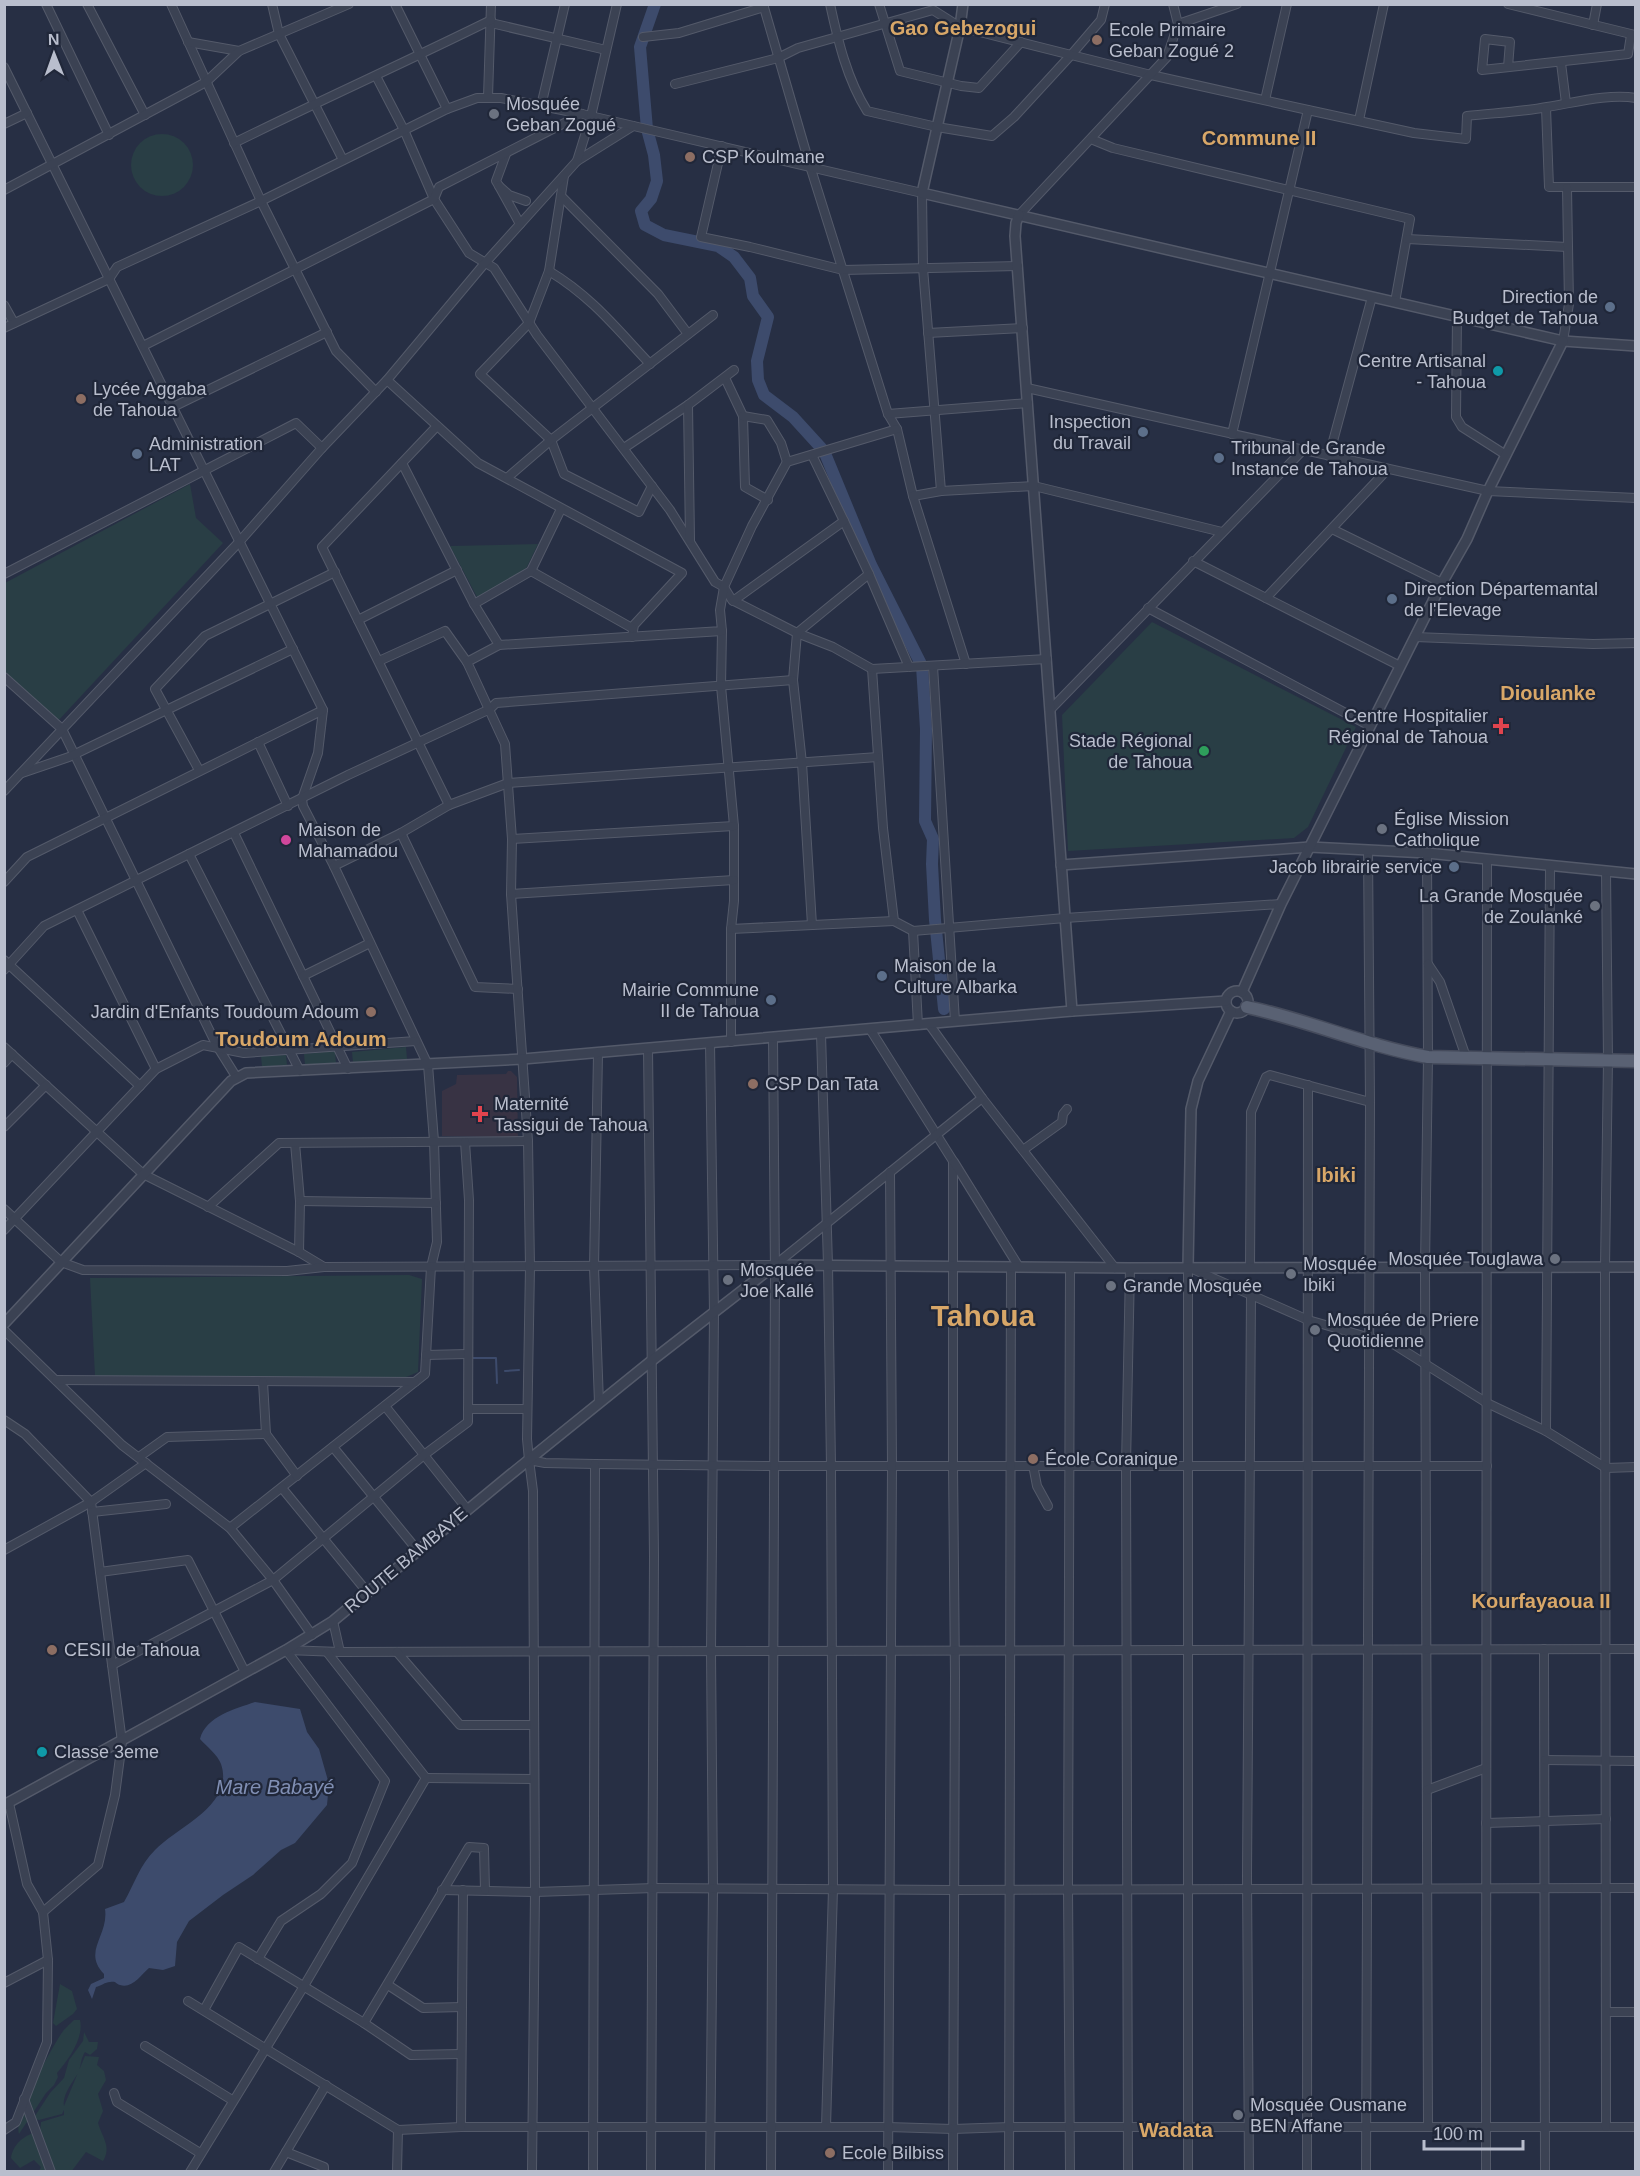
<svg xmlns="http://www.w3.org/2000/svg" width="1640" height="2176" viewBox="0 0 1640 2176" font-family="Arial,sans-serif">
	<rect width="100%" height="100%" fill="#272f44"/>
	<polygon fill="#383344" points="508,1071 511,1071 517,1077 518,1137 442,1136 442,1091 456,1084 457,1075 506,1074"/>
	<g fill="#293e45">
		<circle cx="162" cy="165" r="31"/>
		<polygon points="190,484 196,518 223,543 56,723 5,678 5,583"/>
		<polygon points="538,544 525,571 477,597 450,546"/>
		<polygon points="1152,622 1356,727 1308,827 1294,838 1068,851 1062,715"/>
		<polygon points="406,1047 407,1059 353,1063 352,1052"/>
		<polygon points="335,1051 336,1063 305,1065 304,1054"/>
		<polygon points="286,1055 287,1065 262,1067 261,1056"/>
		<polygon points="409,1275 422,1279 418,1372 404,1378 95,1376 90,1278"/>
		<polygon points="60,1984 72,1991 77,2009 73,2014 56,2026 53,2023"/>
		<path d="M74,2020H80C84,2038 69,2059 57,2073L58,2077L54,2085L46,2093L19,2134C13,2117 50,2051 61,2034C64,2029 70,2024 74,2020Z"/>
		<path d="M84,2032L89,2042H98L97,2049L90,2055L85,2052C81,2058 81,2065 79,2071C74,2081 62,2094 64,2106L85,2056L99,2057L97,2065L104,2071L106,2080L98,2094L103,2111L98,2123C102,2137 112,2147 103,2161L86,2152L71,2172L39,2171L41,2167L34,2160L20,2168L11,2158C13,2143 26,2134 40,2131L41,2122L64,2115V2110L62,2114L39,2120L33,2119L50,2093L64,2078L69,2060L83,2041Z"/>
	</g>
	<path fill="#3d4b6c" d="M255,1702L300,1709L307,1732L319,1749L329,1784L327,1805L295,1843L281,1850L253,1875L223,1895L189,1921L177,1942L175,1966L163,1970L149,1968C141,1975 132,1989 120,1985C114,1983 117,1981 110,1982C105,1982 101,1986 96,1987L92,1999L88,1990L91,1984L104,1978V1974C82,1951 109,1936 105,1909L124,1902C135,1883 139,1866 155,1850C177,1827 235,1805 221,1764C218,1755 206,1746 200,1739C206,1716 235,1709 255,1702Z"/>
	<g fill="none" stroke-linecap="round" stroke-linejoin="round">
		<g stroke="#3d4b6c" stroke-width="2">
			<polyline points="472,1358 496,1358 497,1383"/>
			<polyline points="505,1371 519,1370"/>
		</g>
		<polyline stroke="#3d4b6c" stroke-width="12" points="655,4 640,47 647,129 654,155 657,181 651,199 641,211 645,225 664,235 718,246 734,257 750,278 753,296 768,317 757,361 758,380 764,395 793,417 824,451 871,565 922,666 926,729 925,821 933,839 932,864 935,920 944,1009"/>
		<defs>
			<g id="minor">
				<polyline points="46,4 109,135"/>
				<polyline points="87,4 145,115"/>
				<polyline points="171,4 261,201 336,351 376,392"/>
				<polyline points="272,4 279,34 343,160"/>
				<polyline points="395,4 447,109"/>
				<polyline points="763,4 810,166 888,414 897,429 913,496 966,664"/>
				<path d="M830,4C838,41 847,79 867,111L937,127L992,136L1014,117L1071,55L1101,20L1105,4"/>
				<polyline points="879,4 900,71 961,86 979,88 1021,42"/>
				<polyline points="1508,4 1635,35"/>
				<polyline points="1178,22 1178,24 1237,4"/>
				<polyline points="491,23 606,50"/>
				<polyline points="1593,25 1597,4"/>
				<polyline points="643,37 679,33 764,7"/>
				<polyline points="188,42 239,51"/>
				<polyline points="1561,63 1566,103"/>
				<polyline points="4,67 323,710 318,753 302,799 303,806 334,866 428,1065 434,1141 437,1242 431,1267 425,1374 230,1528"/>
				<polyline points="1508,67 1510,42 1485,39 1482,70 1628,54 1631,35"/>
				<polyline points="376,76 404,130 434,199 469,253 494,268 537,335 670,510 715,582 724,587 732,600 797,633 833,647 872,669 883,828 894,921 913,931 1065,918 1281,904"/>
				<path d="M675,84L778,58L798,48L933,10L960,27L1151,75L1308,110L1414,133L1466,139L1467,116C1493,113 1521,112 1547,107C1573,103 1609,93 1636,98"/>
				<polyline points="488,97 491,4"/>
				<polyline points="1265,100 1287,4"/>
				<polyline points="541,106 565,4"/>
				<polyline points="1546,108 1549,187 1636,187"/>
				<polyline points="1359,120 1384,4"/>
				<polyline points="4,124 27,113"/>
				<polyline points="1091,139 1113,148 1410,219 1395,302"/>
				<path d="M234,143C319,101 406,62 491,20"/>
				<polyline points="722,146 701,237 750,247 843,270 1018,266"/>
				<polyline points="577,161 633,126"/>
				<polyline points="564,176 549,271 529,323 480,374 551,440 564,474 639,512 652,486"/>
				<polyline points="499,186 496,181 506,154"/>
				<polyline points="4,190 206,82 239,51 349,4"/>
				<polyline points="561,196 658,294 688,334"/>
				<polyline points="1019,215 1167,57 1178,24 1173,4"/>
				<polyline points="520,224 499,186 509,195 526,201"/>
				<polyline points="1407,239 1567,247"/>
				<path d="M549,271C592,297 616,328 650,364"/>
				<polyline points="4,305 14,323"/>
				<polyline points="1457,316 1456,417 1462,427 1506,455"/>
				<polyline points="4,328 109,279 117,267 261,201 447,109 477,98 501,98 582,114 922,193 923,268 941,491"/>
				<polyline points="928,333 1023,328"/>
				<polyline points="1563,341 1569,304 1567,188"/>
				<polyline points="143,346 434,199 439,187 582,114"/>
				<polyline points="725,378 743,416 745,487 768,500"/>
				<polyline points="387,380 478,463 682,573 634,625 632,637"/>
				<polyline points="1027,388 1488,491 1636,498"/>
				<polyline points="173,407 327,332"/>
				<polyline points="888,414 1028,403"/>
				<polyline points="743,416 767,420 781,443 787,462"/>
				<polyline points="437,426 322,547 449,805"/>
				<polyline points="1232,434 1308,110"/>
				<polyline points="624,448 688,405"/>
				<polyline points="1329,456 1372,297"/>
				<polyline points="402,463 474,604 499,645"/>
				<polyline points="507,478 551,440 713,315"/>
				<polyline points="913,496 941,491 1034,486 1222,532"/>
				<polyline points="844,521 869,574 909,667"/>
				<polyline points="1332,529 1442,583"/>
				<polyline points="690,540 688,405 734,370"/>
				<polyline points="1193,561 1400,666"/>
				<polyline points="531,571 632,628"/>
				<polyline points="4,574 296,423 322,448"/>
				<polyline points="1266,598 1388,469"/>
				<polyline points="733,601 844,521 812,455"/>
				<polyline points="474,604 531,571 561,509"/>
				<polyline points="1148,608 1370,726"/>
				<polyline points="358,620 457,570"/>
				<polyline points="722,631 721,686 734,826 734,901 731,929 731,1042"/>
				<polyline points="1415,637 1593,644 1636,643"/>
				<polyline points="379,661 445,631 467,662"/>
				<polyline points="933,666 955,1021"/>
				<polyline points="872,669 1047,659"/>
				<polyline points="4,677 62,729 217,1046 237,1078"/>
				<polyline points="1050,710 1303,450"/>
				<polyline points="258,742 288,806"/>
				<polyline points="199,770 155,689 205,636 335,572"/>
				<polyline points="22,773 69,757 293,649"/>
				<polyline points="4,791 240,541 322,448 387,380 485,263 577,161 591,116 617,4"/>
				<polyline points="234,833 348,1069"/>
				<polyline points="401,833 475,987 518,989"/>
				<polyline points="512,839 734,826"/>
				<polyline points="1427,853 1428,1057 1425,1267 1428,2127"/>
				<polyline points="189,854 300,1071"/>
				<polyline points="334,866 401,833 449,805 508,783 878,757"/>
				<polyline points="4,882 27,857 323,710"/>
				<polyline points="511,894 734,880"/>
				<polyline points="77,910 156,1069"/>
				<polyline points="812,925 802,763 793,680 797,633 869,574"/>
				<polyline points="731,929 894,921"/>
				<polyline points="913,931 918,1025"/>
				<polyline points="4,960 140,1086"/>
				<polyline points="1428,964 1440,982 1466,1057"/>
				<polyline points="4,970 44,926 348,775 490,709 496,703 793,680"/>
				<polyline points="303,976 370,943"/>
				<polyline points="929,1024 982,1098 1115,1268"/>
				<polyline points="870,1029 953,1161 953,1466 955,1676 953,2172"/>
				<polyline points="821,1034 828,1265 831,1466 833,1889 826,2127"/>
				<polyline points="710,1043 714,1313 711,1651 713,1889 710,2172"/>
				<polyline points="4,1047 143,1174 299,1252 324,1267 775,1265 982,1098"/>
				<polyline points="648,1049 654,1556 651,2172"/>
				<polyline points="598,1054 594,1267 599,1403"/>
				<polyline points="4,1063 12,1054"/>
				<polyline points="4,1127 46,1085"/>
				<polyline points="295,1143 300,1201 299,1252"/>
				<polyline points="1023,1150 1062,1122 1063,1114 1067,1109"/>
				<polyline points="954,1162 1019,1267"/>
				<polyline points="300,1201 436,1203"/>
				<polyline points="208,1207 279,1143 528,1141"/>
				<polyline points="4,1209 61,1262 83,1270 287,1271 324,1267"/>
				<polyline points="4,1230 156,1069 203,1045 244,1053 416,1041"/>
				<polyline points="1250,1267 1251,1112 1266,1077 1270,1075 1370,1102"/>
				<polyline points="4,1330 122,1445 230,1528 273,1580 312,1635"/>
				<polyline points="426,1355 467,1354"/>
				<polyline points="56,1380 415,1382"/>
				<polyline points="263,1382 266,1434 297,1476"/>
				<polyline points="385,1406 467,1509"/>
				<polyline points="468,1409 527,1409"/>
				<polyline points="4,1420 25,1434 91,1502 122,1742 115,1795 98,1865 43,1912"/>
				<polyline points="1546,1431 1550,867"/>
				<polyline points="333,1447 418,1551"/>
				<polyline points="139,1457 167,1437 266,1434"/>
				<polyline points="529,1460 527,1439 530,1267 528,1141 511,894 512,839 505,744 467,662 499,645 722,631 720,610 724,587 752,526 787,462 897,429"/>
				<polyline points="1033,1465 1037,1486 1048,1506"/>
				<polyline points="282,1488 368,1593"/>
				<polyline points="92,1512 166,1504"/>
				<polyline points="4,1550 91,1502 146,1463"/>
				<polyline points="100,1572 188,1560 245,1672"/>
				<polyline points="333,1621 340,1652"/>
				<polyline points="1544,1649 1545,2172"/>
				<polyline points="286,1650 340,1652 1636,1649"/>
				<polyline points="397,1652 460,1725 534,1725"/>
				<polyline points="112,1665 273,1580 424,1455 468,1422 469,1200 465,1142"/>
				<polyline points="1545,1760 1636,1761"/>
				<polyline points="426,1778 534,1779"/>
				<polyline points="1427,1790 1486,1768"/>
				<polyline points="1486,1823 1606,1819"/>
				<polyline points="442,1890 535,1892 654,1888 954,1890 1636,1888"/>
				<polyline points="258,1959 281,1921 321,1894 352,1863 385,1781 286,1650"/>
				<polyline points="4,1983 48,1960"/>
				<polyline points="388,1985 423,2008 462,2007"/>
				<polyline points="188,2001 398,2130 461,2127 888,2127 953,2129 1010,2127 1636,2127"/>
				<polyline points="204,2010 239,1947 364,2023 411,2055 461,2054"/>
				<polyline points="1606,2012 1636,2012"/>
				<polyline points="364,2023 469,1847 484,1848 485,1890"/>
				<polyline points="145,2046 232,2100"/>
				<polyline points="114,2093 117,2102 200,2153"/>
				<polyline points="24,2099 51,2172"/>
				<polyline points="461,2127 463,1890"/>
				<polyline points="1606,2127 1605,1267 1608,1060 1606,871"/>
				<polyline points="4,2130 16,2122 47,2042 48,1960 43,1912 27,1884 9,1803"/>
				<polyline points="286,2152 324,2167 324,2172"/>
				<polyline points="190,2172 304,1986 426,1778 327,1652"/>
				<polyline points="274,2172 326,2085"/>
				<polyline points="397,2172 398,2130"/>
				<polyline points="532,2172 535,1892 533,1491 529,1460 545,1463 595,1464 773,1466 1487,1466"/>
				<polyline points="593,2172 595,1464"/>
				<polyline points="771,2172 775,1273 773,1038"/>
				<polyline points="888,2172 892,1466 890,1172"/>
				<polyline points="1009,2172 1011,1267"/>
				<polyline points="1070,2172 1068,1888 1070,1267"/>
				<polyline points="1128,2172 1126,1465 1130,1268"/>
				<polyline points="1188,2172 1188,1267 1308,1320 1395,1345 1487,1403 1546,1431 1606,1468 1636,1467"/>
				<polyline points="1249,2172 1247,1876 1251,1295"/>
				<polyline points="1307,2172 1308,1085"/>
				<polyline points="1366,2172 1370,1102 1368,850"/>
				<polyline points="1486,2172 1487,860"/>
			</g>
			<g id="tertiary">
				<polyline points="963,4 960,27 922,193 1563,341 1636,346"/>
				<polyline points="1019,215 1016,223 1015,236 1072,1011"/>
				<polyline points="1061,865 1310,847 1427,853 1636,874"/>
				<circle cx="1237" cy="1002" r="11"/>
				<polyline points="1242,992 1281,904 1442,583 1467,539 1488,491 1563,341"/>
				<polyline points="1188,1267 1191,1109 1198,1081 1231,1011"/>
				<polyline points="4,1324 231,1081 246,1073 523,1059 1072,1011 1226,1001"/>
				<polyline points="4,1805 286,1650 333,1621 510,1475 650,1362 775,1265 1130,1268 1636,1267"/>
			</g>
			<path id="primary" d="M1247,1007C1308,1020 1366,1046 1428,1057L1636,1061"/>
		</defs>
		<use href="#minor" stroke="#545a6a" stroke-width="10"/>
		<use href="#tertiary" stroke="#545a6a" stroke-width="12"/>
		<use href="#primary" stroke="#454b5c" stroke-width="15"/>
		<use href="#minor" stroke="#3b4253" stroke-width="8"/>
		<use href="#tertiary" stroke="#3b4253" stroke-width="9"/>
		<use href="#primary" stroke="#596173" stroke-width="12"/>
	</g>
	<g fill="#8d6e63" stroke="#202739" stroke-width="2">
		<circle cx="1097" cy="40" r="6"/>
		<circle cx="690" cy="157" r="6"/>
		<circle cx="81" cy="399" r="6"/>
		<circle cx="371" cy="1012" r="6"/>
		<circle cx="753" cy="1084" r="6"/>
		<circle cx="1033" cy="1459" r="6"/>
		<circle cx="52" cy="1650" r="6"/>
		<circle cx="830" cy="2153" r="6"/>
	</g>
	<g fill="#6b7280" stroke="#202739" stroke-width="2">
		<circle cx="494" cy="114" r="6"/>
		<circle cx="1382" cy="829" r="6"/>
		<circle cx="1595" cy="906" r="6"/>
		<circle cx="1555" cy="1259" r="6"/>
		<circle cx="1291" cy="1274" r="6"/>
		<circle cx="728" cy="1280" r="6"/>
		<circle cx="1111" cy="1286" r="6"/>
		<circle cx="1315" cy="1330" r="6"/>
		<circle cx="1238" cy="2115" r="6"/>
	</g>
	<g fill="#5c6f8a" stroke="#202739" stroke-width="2">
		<circle cx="1610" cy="307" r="6"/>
		<circle cx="1143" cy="432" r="6"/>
		<circle cx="137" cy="454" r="6"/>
		<circle cx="1219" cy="458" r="6"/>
		<circle cx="1392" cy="599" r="6"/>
		<circle cx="1454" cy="867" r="6"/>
		<circle cx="882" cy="976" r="6"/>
		<circle cx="771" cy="1000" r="6"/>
	</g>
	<g fill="#0f9aa8" stroke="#202739" stroke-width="2">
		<circle cx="1498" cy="371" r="6"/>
		<circle cx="42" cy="1752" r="6"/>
	</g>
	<g fill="#e0444e" stroke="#202739" stroke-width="2">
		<path d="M1498 717h6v6h6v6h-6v6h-6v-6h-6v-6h6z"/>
		<path d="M477 1105h6v6h6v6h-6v6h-6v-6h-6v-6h6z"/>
	</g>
	<circle fill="#2e9e5b" stroke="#202739" stroke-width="2" cx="1204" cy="751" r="6"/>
	<circle fill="#d1479c" stroke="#202739" stroke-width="2" cx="286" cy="840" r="6"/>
	<g text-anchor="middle" stroke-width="4.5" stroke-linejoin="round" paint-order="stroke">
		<g font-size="18" fill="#b9becd" stroke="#202739" text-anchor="start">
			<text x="1109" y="36">Ecole Primaire<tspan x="1109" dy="21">Geban Zogué 2</tspan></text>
			<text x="506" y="110">Mosquée<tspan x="506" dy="21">Geban Zogué</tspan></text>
			<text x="702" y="163">CSP Koulmane</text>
			<text x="1598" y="303" text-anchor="end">Direction de<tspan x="1598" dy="21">Budget de Tahoua</tspan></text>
			<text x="1486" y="367" text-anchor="end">Centre Artisanal<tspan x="1486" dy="21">- Tahoua</tspan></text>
			<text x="93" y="395">Lycée Aggaba<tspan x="93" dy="21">de Tahoua</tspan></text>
			<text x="1131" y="428" text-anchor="end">Inspection<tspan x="1131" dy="21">du Travail</tspan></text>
			<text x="149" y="450">Administration<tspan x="149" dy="21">LAT</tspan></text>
			<text x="1231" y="454">Tribunal de Grande<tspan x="1231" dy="21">Instance de Tahoua</tspan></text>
			<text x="1404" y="595">Direction Départemantal<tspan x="1404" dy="21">de l'Elevage</tspan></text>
			<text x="1488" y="722" text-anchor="end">Centre Hospitalier<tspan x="1488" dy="21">Régional de Tahoua</tspan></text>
			<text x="1192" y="747" text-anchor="end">Stade Régional<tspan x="1192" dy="21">de Tahoua</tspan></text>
			<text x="1394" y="825">Église Mission<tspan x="1394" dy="21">Catholique</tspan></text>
			<text x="298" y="836">Maison de<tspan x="298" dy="21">Mahamadou</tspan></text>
			<text x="1442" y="873" text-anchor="end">Jacob librairie service</text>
			<text x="1583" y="902" text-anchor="end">La Grande Mosquée<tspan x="1583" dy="21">de Zoulanké</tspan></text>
			<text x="894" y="972">Maison de la<tspan x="894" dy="21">Culture Albarka</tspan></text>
			<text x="759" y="996" text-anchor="end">Mairie Commune<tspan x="759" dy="21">II de Tahoua</tspan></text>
			<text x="359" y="1018" text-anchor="end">Jardin d'Enfants Toudoum Adoum</text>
			<text x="765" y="1090">CSP Dan Tata</text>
			<text x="494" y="1110">Maternité<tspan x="494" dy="21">Tassigui de Tahoua</tspan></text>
			<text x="1543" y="1265" text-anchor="end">Mosquée Touglawa</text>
			<text x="1303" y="1270">Mosquée<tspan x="1303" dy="21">Ibiki</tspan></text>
			<text x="740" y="1276">Mosquée<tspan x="740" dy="21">Joe Kallé</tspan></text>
			<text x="1123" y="1292">Grande Mosquée</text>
			<text x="1327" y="1326">Mosquée de Priere<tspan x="1327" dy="21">Quotidienne</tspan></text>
			<text x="1045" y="1465">École Coranique</text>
			<text x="64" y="1656">CESII de Tahoua</text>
			<text x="54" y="1758">Classe 3eme</text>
			<text x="1250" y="2111">Mosquée Ousmane<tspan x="1250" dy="21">BEN Affane</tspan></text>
			<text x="842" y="2159">Ecole Bilbiss</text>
		</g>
		<g font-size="18" fill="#b9becd" stroke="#202739">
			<text transform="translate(406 1560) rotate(-40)" y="6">ROUTE BAMBAYE</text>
		</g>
		<g font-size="20" font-weight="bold" fill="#d8a768" stroke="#202739">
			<text x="963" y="35">Gao Gebezogui</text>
			<text x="1259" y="145">Commune II</text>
			<text x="1548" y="700">Dioulanke</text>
			<text x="1336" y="1182">Ibiki</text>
			<text x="1541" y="1608">Kourfayaoua II</text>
		</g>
		<g font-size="20" font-style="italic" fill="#808fb4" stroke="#202739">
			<text x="275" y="1794">Mare Babayé</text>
		</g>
		<g font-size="21" font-weight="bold" fill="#d8a768" stroke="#202739">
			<text x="301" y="1046">Toudoum Adoum</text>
			<text x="1176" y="2137">Wadata</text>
		</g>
		<g font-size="30" font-weight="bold" fill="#d8a768" stroke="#202739">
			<text x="983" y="1326">Tahoua</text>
		</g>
	</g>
	<rect width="1640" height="2176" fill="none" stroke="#b9becd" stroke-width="12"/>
	<g transform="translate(54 54) rotate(359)" stroke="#202739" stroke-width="4.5" paint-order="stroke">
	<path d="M0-4.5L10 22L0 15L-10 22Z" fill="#b9becd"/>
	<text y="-9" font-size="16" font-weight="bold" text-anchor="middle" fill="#b9becd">N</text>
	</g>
	<path d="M1424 2140v9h99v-9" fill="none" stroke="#b9becd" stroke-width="3"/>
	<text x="1433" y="2140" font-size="18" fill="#b9becd" stroke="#202739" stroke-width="4.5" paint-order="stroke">100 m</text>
</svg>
